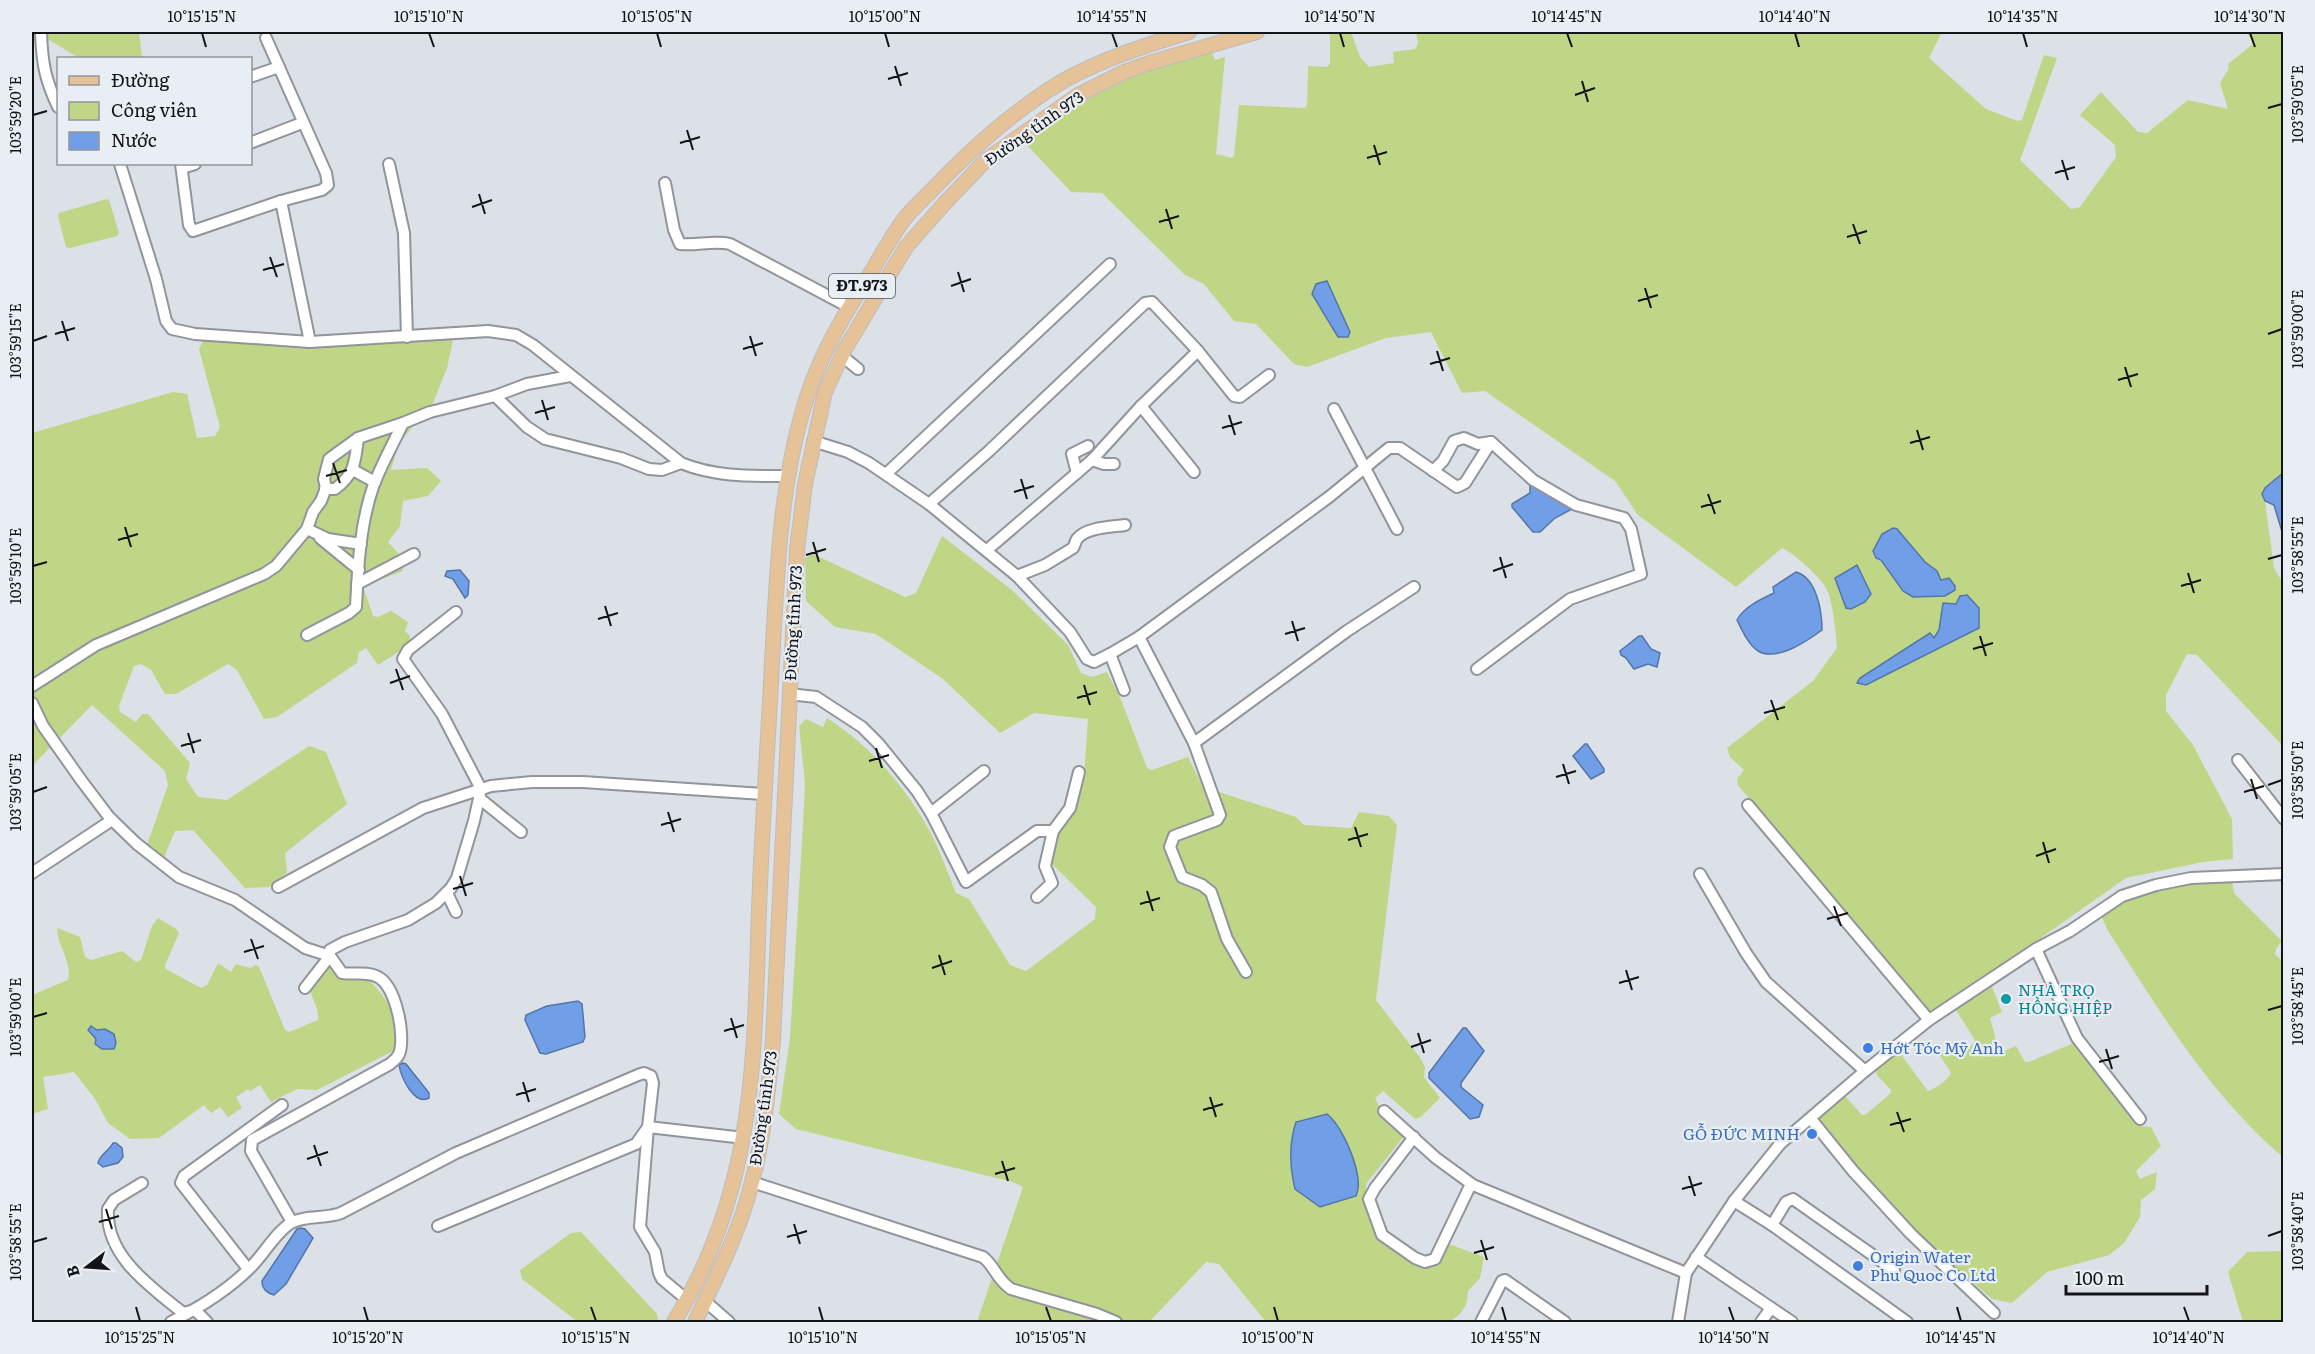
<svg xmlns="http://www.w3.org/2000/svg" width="2315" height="1354" viewBox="0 0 2315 1354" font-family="Literata,serif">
	<rect width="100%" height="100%" fill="#dce0e7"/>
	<g fill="#bfd687">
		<polygon points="36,32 139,32 142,58 79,58"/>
		<path d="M1330,32H1351L1360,57L1369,67L1394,63L1393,52L1415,49L1418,44L1416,32H1942L1929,58L1986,109L2018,121L2022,120L2044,55L2057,58L2020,160L2071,209L2080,207L2116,157L2115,145L2080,115L2101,92L2138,132L2147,133L2188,100L2228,109L2220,83L2229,68L2228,64L2253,44L2247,32H2283L2284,473L2265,488L2262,494L2265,501L2274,568L2283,583V746L2197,655L2187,654L2166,695V711L2193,745L2232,819L2233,859L2203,862L2126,878L1938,1010L1929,1012L1851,922L1738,785L1737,779L1744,770L1730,757L1727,748L1813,681L1837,648C1836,634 1833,600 1826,588C1819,576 1794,553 1782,548L1736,587L1638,515L1615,481L1485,391L1462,393L1431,332L1386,338L1307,367L1294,364L1256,324L1234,321L1204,284L1185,275L1102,193L1071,192L1028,146L1026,137L1135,70L1210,48L1215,60L1225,57L1216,154L1232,158L1234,156L1239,105L1304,108L1307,106L1308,66L1327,67L1330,64Z"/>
		<polygon points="107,199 109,200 119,233 117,236 70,248 66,247 58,216 59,213"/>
		<polygon points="446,338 453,340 447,368 433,403 399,443 391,470 427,468 441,481 428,496 403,501 400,526 388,542 398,553 403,571 363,586 373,616 378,617 391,611 408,622 405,631 410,636 408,646 378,665 366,648 359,652 357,663 277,717 264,719 237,670 228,664 176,694 165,694 151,670 141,664 134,666 119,706 120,712 136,722 142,714 148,714 190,763 186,779 198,797 227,800 309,746 326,752 347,804 285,853 287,873 269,887 245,888 193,830 175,831 163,860 147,845 168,785 165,771 92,705 32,766 32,433 173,392 187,394 197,438 215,436 220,427 199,349 204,339"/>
		<path d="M942,536L1012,590L1068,645L1081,673L1092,677L1107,672L1122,702L1147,768L1152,770L1188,757L1206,793L1216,791L1296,817L1304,825L1351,828L1359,812L1389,816L1397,825L1376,1000L1421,1059L1425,1067L1424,1077L1440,1098L1421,1117L1415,1119L1383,1091L1375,1098L1382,1112L1405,1135L1366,1184V1202L1376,1229L1421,1264L1449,1244L1484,1257L1480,1278L1468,1291C1468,1307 1461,1315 1449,1322H1266L1219,1264L1206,1262L1149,1322H977L1023,1187L1013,1182L796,1129L779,1114L790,1038L803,825L805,783L799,726L806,719L823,727L827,718C869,745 902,783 927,826C939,847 947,871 956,893L969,899L1010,965L1026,971L1095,919L1096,907L1053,865L1049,854L1063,820L1073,809L1084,777L1088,719L1034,713L1000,733L943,679L876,634L835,627L806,601L805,558L813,554L905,597L916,593Z"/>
		<path d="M2213,881L2232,882L2234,893L2282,941L2276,949L2275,954L2284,963L2283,1157C2210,1095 2158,1009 2107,929L2102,917L2125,900L2158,889Z"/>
		<path d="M158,918L176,929L179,933L165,965L166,969L201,988L207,985L218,963L231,972L236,964L250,968L256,965L259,967L285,1030L289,1032L318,1020C320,1008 310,998 310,986L327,968H334L341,980L367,979C390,998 400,1022 393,1051L317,1090L297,1089L271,1102L260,1085L250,1091L248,1089L236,1097L242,1108L228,1117L220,1107L211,1113L204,1105L159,1138L130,1139L108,1123L95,1099L74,1072L43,1077L48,1109L32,1114V995L68,980C73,964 57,945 57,928L80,937L85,957L91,960L122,951L136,962L141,960L152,926Z"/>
		<path d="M1987,987H1992L2002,1012L1990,1018L1999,1052H2002L2016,1046L2025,1062H2029L2076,1042L2079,1050L2141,1126L2151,1127L2161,1146L2136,1171L2140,1179L2157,1172L2155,1189L2141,1200L2140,1217L2124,1243L2109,1255L2047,1272L2012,1303L1992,1299L1914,1232L1855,1169L1816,1117L1842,1096H1845L1862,1115H1865L1890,1094L1891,1090L1877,1075L1876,1070L1894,1053L1899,1052L1928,1091C1935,1089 1948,1080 1951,1073L1939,1054L1960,1041L1968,1048L1973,1044L1975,1040L1956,1010Z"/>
		<polygon points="581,1232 657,1314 658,1322 578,1322 522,1279 520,1270 571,1233"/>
		<polygon points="2283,1251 2283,1322 2243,1322 2228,1272 2247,1252"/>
	</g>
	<g fill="#709ee7" stroke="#5475a8" stroke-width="1.5">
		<polygon points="1327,281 1350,332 1348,337 1338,337 1312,294 1316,284"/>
		<polygon points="2283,473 2283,535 2274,505 2265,501 2262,494 2265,488"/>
		<polygon points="1530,484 1573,507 1572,509 1555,518 1540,532 1533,532 1512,507 1512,504 1530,493"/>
		<polygon points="1893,528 1897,529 1925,562 1937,571 1941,580 1949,578 1955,586 1955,590 1945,596 1913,597 1903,591 1881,560 1876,558 1873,551 1882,534"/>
		<polygon points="1857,565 1871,594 1865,602 1851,609 1846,608 1835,578"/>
		<polygon points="460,570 469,581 468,595 465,598 453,579 445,576 447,571"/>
		<path d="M1796,572C1817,578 1822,612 1822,630C1807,641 1777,662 1758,651C1748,644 1742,630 1737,620C1744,607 1761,599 1774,593L1773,587Z"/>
		<polygon points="1967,595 1979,608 1979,628 1866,685 1857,683 1860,678 1930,633 1934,638 1939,630 1943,603 1956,604 1960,596"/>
		<polygon points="1639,636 1642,636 1651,649 1660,653 1657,667 1648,664 1634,669 1626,658 1621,655 1620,651"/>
		<polygon points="1585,744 1587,744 1604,769 1604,772 1591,779 1573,756"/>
		<polygon points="578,1001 582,1004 585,1037 583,1042 546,1054 540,1053 525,1020 526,1015 547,1006"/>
		<polygon points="91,1026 97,1030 105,1029 114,1034 116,1043 114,1049 102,1049 95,1044 96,1039 88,1030"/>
		<polygon points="1463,1028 1466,1028 1484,1051 1461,1083 1461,1087 1483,1105 1479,1117 1470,1119 1429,1078 1429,1073"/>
		<path d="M403,1063L406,1064L429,1093V1098C414,1106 401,1077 399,1065Z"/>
		<path d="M1327,1114C1343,1126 1365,1177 1356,1196L1320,1207L1295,1189C1290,1168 1289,1143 1296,1122Z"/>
		<path d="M113,1143H116L122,1148L123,1157L118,1163L103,1167L98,1163C100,1154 109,1151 113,1143Z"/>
		<path d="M301,1228L305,1229L313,1238L286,1284L274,1295C267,1293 262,1288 262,1281L297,1229Z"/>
	</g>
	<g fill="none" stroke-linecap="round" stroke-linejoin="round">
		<defs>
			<g id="minor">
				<path d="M41,32C42,63 45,79 58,107"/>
				<polyline points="250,77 279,67"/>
				<polyline points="250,143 302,123"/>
				<path d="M120,164L156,279L166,321L172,329L195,334L310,342L488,331L516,335L533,345L681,463C715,477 751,476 787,476"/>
				<polyline points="181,164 189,225 193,231 281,201 322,190 328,185 326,173 266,38"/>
				<polyline points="389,164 404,233 407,337"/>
				<polyline points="182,168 195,164"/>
				<path d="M665,183L674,230L680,244C696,246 714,240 730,244L849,307"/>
				<polyline points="281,201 310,342"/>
				<polyline points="842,356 858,369"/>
				<polyline points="495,396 527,427 545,439 621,458 649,469 662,470 681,463"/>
				<polyline points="1141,406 1194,472"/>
				<polyline points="1334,409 1397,529"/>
				<polyline points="813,441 848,452 869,463 929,504 1017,576 1070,632 1087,659 1094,662 1110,654 1139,637 1329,497 1389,448 1400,448 1457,487 1465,483 1491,442"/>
				<polyline points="1092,460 1104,464 1114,464"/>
				<polyline points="353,470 375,482"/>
				<polyline points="1433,471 1443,461 1454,441 1464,438 1478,444 1491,442 1533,480 1576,505 1624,518 1631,529 1641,574 1570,599 1477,669"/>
				<polyline points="1077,473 1072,454 1088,446"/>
				<polyline points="886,474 1110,264"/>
				<path d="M325,489H335C355,474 355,462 358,438"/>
				<polyline points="929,504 989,451 1145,303 1152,302 1198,351 1234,396 1240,397 1269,375"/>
				<polyline points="307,529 328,539 361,544"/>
				<polyline points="320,538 359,570"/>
				<polyline points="987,550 1092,460 1141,406 1198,351"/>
				<path d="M1017,576L1045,565L1073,548C1075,545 1075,542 1077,539C1086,527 1112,527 1125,525"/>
				<polyline points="357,584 414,554"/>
				<path d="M307,635L349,613L356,607C358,566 360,525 373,487C381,465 393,444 403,423L430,412L495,396L527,384L570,376"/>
				<polyline points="1139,637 1194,743 1347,631 1414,587"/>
				<polyline points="1110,654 1124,690"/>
				<polyline points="32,686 96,645 264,574 276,566 307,529 313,512 321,501 326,488 324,479 329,459 358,438 403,423"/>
				<polyline points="789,694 816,697 862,727 878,743 917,791 931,813 966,882 1037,831 1053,831"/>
				<path d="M32,703L43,726L81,780L109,817L137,844L179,877L235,900L305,948L330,956L342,973C354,975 367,971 378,977C396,986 406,1037 399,1054C397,1059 393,1061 390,1064L252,1140L251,1151L292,1222"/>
				<polyline points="1194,743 1220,815 1217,820 1174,836 1170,847 1182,877 1202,885 1211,892 1227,939 1246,972"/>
				<polyline points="2238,760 2284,819"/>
				<polyline points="479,798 521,832"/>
				<polyline points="1748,805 1929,1020"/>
				<polyline points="931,813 984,771"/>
				<polyline points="32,873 112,820"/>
				<polyline points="1700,874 1746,953 1766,982 1865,1071"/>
				<polyline points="278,887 423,808 491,786 532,782 583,782 763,794"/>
				<polyline points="447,893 456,912"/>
				<polyline points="1037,897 1052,883 1045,866 1053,831 1070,808 1079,772"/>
				<polyline points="2036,949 2077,1038 2140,1119"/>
				<polyline points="305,988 330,956 330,950 345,942 408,920 436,903 451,888 457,878 474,821 481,789 442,714 403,659 408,650 456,612"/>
				<polyline points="1384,1111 1436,1158 1473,1185 1686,1273"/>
				<polyline points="1811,1119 1853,1171 1911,1234 1994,1313"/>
				<polyline points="1414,1137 1375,1188 1369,1199 1382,1235 1415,1258 1425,1262 1435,1259 1471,1184"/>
				<path d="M752,1182L983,1257C995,1266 996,1279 1011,1289L1097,1314L1116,1322"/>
				<path d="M142,1183L114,1200L108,1209C105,1256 151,1287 183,1313L195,1310L207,1322"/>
				<polyline points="1734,1201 1772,1225 1907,1322"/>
				<polyline points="1772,1225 1786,1202 1793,1199 1894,1270"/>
				<polyline points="1696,1257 1792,1322"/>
				<polyline points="248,1269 181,1183 184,1176 282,1105"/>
				<polyline points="687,1300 662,1279 659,1273 655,1252 640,1227 648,1127 744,1138"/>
				<polyline points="705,1301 729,1322"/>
				<path d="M171,1322C199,1308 228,1290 251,1267C263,1255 277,1231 291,1223C305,1215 326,1219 341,1213L456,1153L638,1075L644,1073L651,1076L653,1083L648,1127L636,1144L438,1226"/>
				<polyline points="1481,1322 1502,1281 1505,1280 1565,1322"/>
				<polyline points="1678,1322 1686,1273 1734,1201 1780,1144 1865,1071 1929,1020 2036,949 2070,931 2122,896 2156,885 2191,878 2284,874"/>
				<polyline points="1761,1322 1771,1308"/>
			</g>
			<g id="major">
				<path d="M674,1322C756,1188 754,1061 759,909C762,827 768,744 772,662C777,579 779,497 801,417C816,360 842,318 873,269C883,252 893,234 905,218C913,208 922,200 931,191C970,150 1014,110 1063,81C1102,59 1147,45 1189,32"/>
				<path d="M695,1322C714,1282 734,1243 747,1200C763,1148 768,1094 773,1040L797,550L805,484L825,392L845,349L906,247L944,204L986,160L1078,95L1124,72L1149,63L1257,32"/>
			</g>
		</defs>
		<use href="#minor" stroke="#90949b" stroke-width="14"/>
		<use href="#major" stroke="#bdbdbe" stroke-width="16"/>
		<use href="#minor" stroke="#fff" stroke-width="10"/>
		<use href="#major" stroke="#e5c298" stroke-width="14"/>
	</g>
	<path fill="none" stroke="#121416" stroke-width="2" d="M202,33L206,47M429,33L434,47M657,33L661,47M885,33L889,47M1112,33L1117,47M1340,33L1344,47M1567,33L1572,47M1795,33L1799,47M2023,33L2027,47M2250,33L2255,47M895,66L901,86M888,79L908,73M1582,81L1588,102M1575,95L1595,88M2268,108L2282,104M33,115L47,111M687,130L693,150M680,143L700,137M1374,145L1380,165M1367,158L1387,152M2062,160L2068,180M2055,173L2075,167M479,194L485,214M472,207L492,200M1166,209L1172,229M1159,222L1179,216M1853,224L1860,244M1847,237L1867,231M270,257L277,277M263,270L284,264M958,272L964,292M951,286L971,279M1645,288L1651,308M1638,301L1658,295M62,321L68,341M55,334L75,328M2268,334L2282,329M750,336L756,356M33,341L47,336M743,349L763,343M1437,351L1443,371M1430,364L1450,358M2125,367L2131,387M2118,380L2138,374M542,400L548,420M535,413L555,407M1229,415L1235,435M1222,428L1242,422M1917,430L1923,450M1910,443L1930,437M333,463L340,483M326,476L347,470M1021,479L1027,499M1014,492L1034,486M1708,494L1715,514M1701,507L1721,501M125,527L131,547M118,540L138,534M813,542L819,562M806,555L826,549M1500,557L1506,578M2268,559L2282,555M33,566L47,562M1493,571L1513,564M2188,573L2194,593M2181,586L2201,580M605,606L611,626M598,619L618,613M1292,621L1298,641M1285,634L1305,628M1980,636L1986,656M1973,649L1993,643M396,669L403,690M390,683L410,676M1084,685L1090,705M1077,698L1097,692M1771,700L1778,720M1764,713L1785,707M188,733L194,753M181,746L201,740M876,748L882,768M869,761L889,755M1563,764L1569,784M1556,777L1576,771M2251,779L2257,799M2268,785L2282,780M33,792L47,787M2244,792L2264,786M668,812L674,832M661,825L681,819M1355,827L1361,847M1348,840L1368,834M2043,842L2049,863M2036,856L2056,849M460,876L466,896M453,889L473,883M1147,891L1153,911M1140,904L1160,898M1834,906L1841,926M1827,919L1848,913M251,939L258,959M244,952L264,946M939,955L945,975M932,968L952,961M1626,970L1632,990M1619,983L1639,977M2268,1010L2282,1006M33,1017L47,1013M731,1018L737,1038M724,1031L744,1025M1418,1033L1424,1053M1411,1047L1431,1040M2106,1049L2112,1069M2099,1062L2119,1056M523,1082L529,1102M516,1095L536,1089M1210,1097L1216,1117M1203,1110L1223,1104M1897,1112L1904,1132M1890,1125L1911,1119M314,1145L321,1166M307,1159L328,1152M1002,1161L1008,1181M995,1174L1015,1168M1689,1176L1695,1196M1682,1189L1702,1183M106,1209L112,1229M99,1222L119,1216M794,1224L800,1244M2268,1236L2282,1231M787,1237L807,1231M1481,1240L1487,1260M33,1242L47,1238M1474,1253L1494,1247M136,1307L140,1321M364,1307L368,1321M591,1307L596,1321M819,1307L823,1321M1046,1307L1051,1321M1274,1307L1278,1321M1502,1307L1506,1321M1729,1307L1734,1321M1957,1307L1961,1321M2184,1307L2189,1321"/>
	<circle fill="#0f9aa8" stroke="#e9eef4" stroke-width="2" cx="2006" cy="999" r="6"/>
	<g fill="#3f7fe0" stroke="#e9eef4" stroke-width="2">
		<circle cx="1868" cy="1048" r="6"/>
		<circle cx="1812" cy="1134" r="6"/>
		<circle cx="1858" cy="1266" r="6"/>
	</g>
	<g text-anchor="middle" stroke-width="4.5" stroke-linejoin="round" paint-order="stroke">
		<rect fill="#e9eef4" stroke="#525559" stroke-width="1.5" x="829" y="274" width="66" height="24" rx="4.5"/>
		<g font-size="15" font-weight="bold" fill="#121416">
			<text x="862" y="291">ĐT.973</text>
		</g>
		<g font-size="16" fill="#121416" stroke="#e9eef4">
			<text transform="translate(1034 128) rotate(-35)" y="6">Đường tỉnh 973</text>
			<text transform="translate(793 623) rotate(-87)" y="6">Đường tỉnh 973</text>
			<text transform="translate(763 1108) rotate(-82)" y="6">Đường tỉnh 973</text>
		</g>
		<g font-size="16" fill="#0d838f" stroke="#e9eef4" text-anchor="start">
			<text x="2018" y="996">NHÀ TRỌ<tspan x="2018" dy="18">HỒNG HIỆP</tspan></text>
		</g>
		<g font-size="16" fill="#366cbe" stroke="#e9eef4" text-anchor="start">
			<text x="1880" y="1054">Hớt Tóc Mỹ Anh</text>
			<text x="1800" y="1140" text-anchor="end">GỖ ĐỨC MINH</text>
			<text x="1870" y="1263">Origin Water<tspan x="1870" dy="18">Phu Quoc Co Ltd</tspan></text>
		</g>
	</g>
	<rect width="2315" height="1354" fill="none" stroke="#e9eef4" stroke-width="66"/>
	<rect x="57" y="57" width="195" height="108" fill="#e9eef4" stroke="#93979b" stroke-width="1.5"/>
	<rect x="69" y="76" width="30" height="9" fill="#e5c298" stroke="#93979b" stroke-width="1.5"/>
	<text x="111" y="87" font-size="18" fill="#121416">Đường</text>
	<rect x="69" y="102" width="30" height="18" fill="#bfd687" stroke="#93979b" stroke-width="1.5"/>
	<text x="111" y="117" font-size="18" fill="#121416">Công viên</text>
	<rect x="69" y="132" width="30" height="18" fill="#709ee7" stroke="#93979b" stroke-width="1.5"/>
	<text x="111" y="147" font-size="18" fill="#121416">Nước</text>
	<g transform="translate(87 1267) rotate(253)" stroke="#e9eef4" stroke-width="4.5" paint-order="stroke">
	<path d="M0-4.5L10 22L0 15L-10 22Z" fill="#121416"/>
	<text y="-9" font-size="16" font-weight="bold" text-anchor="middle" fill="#121416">B</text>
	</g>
	<path d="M2066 1285v9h141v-9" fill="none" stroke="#121416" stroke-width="3"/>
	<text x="2075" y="1285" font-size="18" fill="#121416" stroke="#e9eef4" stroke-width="4.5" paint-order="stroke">100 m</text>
	<rect x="33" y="33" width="2249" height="1288" fill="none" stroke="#121416" stroke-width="2"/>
	<g font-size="15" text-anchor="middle" fill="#121416">
		<text x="202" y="22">10°15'15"N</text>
		<text x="429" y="22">10°15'10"N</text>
		<text x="657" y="22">10°15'05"N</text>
		<text x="885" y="22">10°15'00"N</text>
		<text x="1112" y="22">10°14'55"N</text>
		<text x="1340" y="22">10°14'50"N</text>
		<text x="1567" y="22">10°14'45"N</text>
		<text x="1795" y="22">10°14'40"N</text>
		<text x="2023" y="22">10°14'35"N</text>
		<text x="2250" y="22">10°14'30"N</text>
		<text transform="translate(2298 104) rotate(-90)" y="5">103°59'05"E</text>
		<text transform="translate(16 115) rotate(-90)" y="5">103°59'20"E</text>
		<text transform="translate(2298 329) rotate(-90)" y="5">103°59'00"E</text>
		<text transform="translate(16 341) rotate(-90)" y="5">103°59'15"E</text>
		<text transform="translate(2298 555) rotate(-90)" y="5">103°58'55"E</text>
		<text transform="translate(16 566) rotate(-90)" y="5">103°59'10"E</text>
		<text transform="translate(2298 780) rotate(-90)" y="5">103°58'50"E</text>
		<text transform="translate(16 792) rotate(-90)" y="5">103°59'05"E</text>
		<text transform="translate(2298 1006) rotate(-90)" y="5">103°58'45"E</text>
		<text transform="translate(16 1017) rotate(-90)" y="5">103°59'00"E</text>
		<text transform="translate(2298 1231) rotate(-90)" y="5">103°58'40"E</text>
		<text transform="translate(16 1242) rotate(-90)" y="5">103°58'55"E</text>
		<text x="140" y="1343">10°15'25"N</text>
		<text x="368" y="1343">10°15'20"N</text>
		<text x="596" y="1343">10°15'15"N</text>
		<text x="823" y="1343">10°15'10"N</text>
		<text x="1051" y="1343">10°15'05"N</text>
		<text x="1278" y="1343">10°15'00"N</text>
		<text x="1506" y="1343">10°14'55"N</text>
		<text x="1734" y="1343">10°14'50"N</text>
		<text x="1961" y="1343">10°14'45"N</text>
		<text x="2189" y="1343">10°14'40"N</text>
	</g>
</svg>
